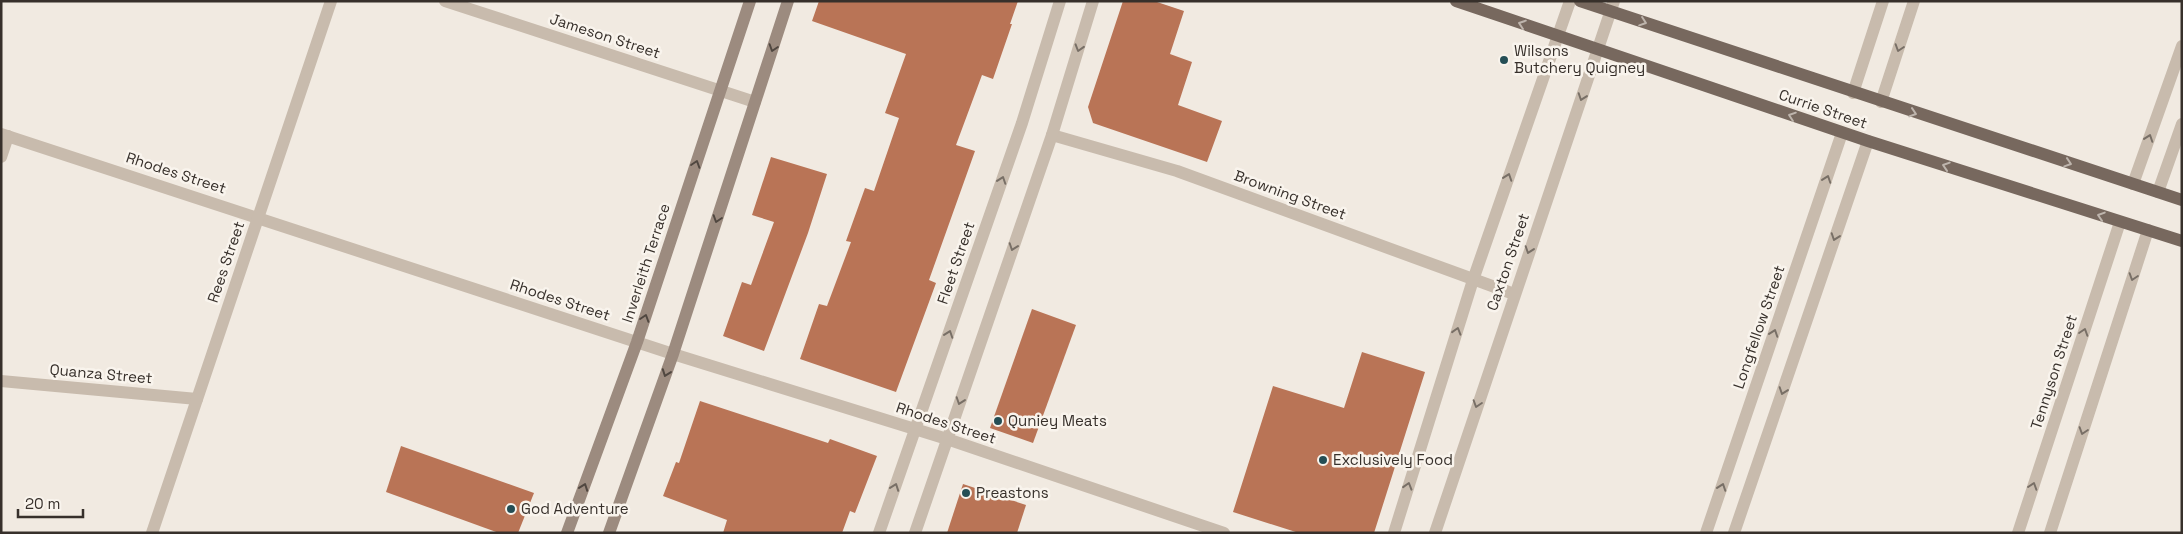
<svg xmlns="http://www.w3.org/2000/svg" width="2183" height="534" viewBox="0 0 2183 534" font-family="'Space Grotesk',sans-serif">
	<rect width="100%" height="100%" fill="#f1eae1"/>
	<g fill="#b97456">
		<polygon points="819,1 1018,1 1010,24 1012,24 993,79 982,75 956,145 975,151 929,280 936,283 896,392 800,359 819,304 827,306 851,242 846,241 865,188 874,191 899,118 885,113 906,54 812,21"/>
		<polygon points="1123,1 1154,1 1184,11 1170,54 1192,62 1178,105 1222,121 1207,162 1093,123 1088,107"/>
		<polygon points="771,157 827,174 808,233 764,351 723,336 742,282 751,285 774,222 752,215"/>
		<polygon points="1032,309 1076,325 1033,443 990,428"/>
		<polygon points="1362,352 1425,372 1374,533 1299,533 1233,512 1273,386 1344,408"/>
		<polygon points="700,401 828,443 830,439 877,456 855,513 850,511 842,533 723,533 727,520 663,496 676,462 679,463"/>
		<polygon points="401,446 534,493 518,533 499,533 386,492"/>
		<polygon points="963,484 1026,505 1017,533 947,533"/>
	</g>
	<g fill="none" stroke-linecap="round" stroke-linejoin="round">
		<g stroke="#c8bbad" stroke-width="12">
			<polyline points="445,1 755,102"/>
			<polyline points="1853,93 1883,1"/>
			<polyline points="1881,102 1914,1"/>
			<polyline points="1,134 673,354 947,439 1224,533"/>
			<polyline points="1052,135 1177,171 1514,294"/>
			<polyline points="1,157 8,136"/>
			<polyline points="2133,184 2182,46"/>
			<polyline points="2158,192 2182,124"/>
			<polyline points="1,381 197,399"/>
			<polyline points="152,533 331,1"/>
			<polyline points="879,533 1022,123 1060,1"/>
			<polyline points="915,533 1052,135 1093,1"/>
			<polyline points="1394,533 1473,280 1570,1"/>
			<polyline points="1435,533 1614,1"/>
			<polyline points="1706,533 1842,133"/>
			<polyline points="1734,533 1868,141"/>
			<polyline points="2018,533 2120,222"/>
			<polyline points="2050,533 2148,230"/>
		</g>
		<g stroke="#9c8b7f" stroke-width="12">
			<polyline points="567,533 637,342 750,1"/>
			<polyline points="609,533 673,354 788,1"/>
		</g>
		<g stroke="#77685e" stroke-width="12">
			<polyline points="1456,1 1868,141 2182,241"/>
			<polyline points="1580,1 2182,200"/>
		</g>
	</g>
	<defs><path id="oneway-chevron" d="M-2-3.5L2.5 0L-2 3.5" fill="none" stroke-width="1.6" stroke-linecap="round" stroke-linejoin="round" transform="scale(1.25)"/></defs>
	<g stroke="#beb5ad">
		<use href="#oneway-chevron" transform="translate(1643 22) rotate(19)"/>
		<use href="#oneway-chevron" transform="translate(1522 24) rotate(-161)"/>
		<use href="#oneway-chevron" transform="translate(1913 113) rotate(18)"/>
		<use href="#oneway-chevron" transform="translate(1792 116) rotate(-161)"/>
		<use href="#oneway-chevron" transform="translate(2068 163) rotate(18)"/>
		<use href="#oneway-chevron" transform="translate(1946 166) rotate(-162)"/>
		<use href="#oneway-chevron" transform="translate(2101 216) rotate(-162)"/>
	</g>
	<g stroke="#504740">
		<use href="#oneway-chevron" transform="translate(773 48) rotate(108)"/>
		<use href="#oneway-chevron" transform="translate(696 164) rotate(-72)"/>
		<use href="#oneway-chevron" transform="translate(717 219) rotate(108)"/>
		<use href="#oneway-chevron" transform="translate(645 318) rotate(-72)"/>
		<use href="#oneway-chevron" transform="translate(666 373) rotate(110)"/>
		<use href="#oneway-chevron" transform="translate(584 487) rotate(-70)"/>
	</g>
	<g stroke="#786f66">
		<use href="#oneway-chevron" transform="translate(1079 48) rotate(107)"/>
		<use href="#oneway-chevron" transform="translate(1899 48) rotate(108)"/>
		<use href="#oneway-chevron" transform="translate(1582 97) rotate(109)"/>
		<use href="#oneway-chevron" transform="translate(2149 138) rotate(-71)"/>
		<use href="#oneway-chevron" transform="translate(1508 177) rotate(-71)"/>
		<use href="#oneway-chevron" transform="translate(1827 179) rotate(-71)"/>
		<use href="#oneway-chevron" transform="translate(1002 180) rotate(-71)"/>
		<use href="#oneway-chevron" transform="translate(1835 237) rotate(109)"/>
		<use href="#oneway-chevron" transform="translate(1013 247) rotate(109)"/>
		<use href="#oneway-chevron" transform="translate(1529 250) rotate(109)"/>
		<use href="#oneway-chevron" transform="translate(2133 277) rotate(108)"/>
		<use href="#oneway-chevron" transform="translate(1457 331) rotate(-73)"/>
		<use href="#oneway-chevron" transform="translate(2084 332) rotate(-72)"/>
		<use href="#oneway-chevron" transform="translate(1774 333) rotate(-71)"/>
		<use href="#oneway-chevron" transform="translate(949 334) rotate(-71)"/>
		<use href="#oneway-chevron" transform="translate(1783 391) rotate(109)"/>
		<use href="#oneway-chevron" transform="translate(960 401) rotate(109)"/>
		<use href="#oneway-chevron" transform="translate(1477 404) rotate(108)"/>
		<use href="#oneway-chevron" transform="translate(2083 431) rotate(108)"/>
		<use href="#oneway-chevron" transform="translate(1408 486) rotate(-73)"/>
		<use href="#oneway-chevron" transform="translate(2033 486) rotate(-72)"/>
		<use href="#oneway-chevron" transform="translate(895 487) rotate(-70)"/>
		<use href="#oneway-chevron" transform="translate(1722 487) rotate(-71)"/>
	</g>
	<g fill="#254e55" stroke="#f9f4ed" stroke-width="2">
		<circle cx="1504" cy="60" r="5"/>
		<circle cx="998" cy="421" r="5"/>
		<circle cx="1323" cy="460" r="5"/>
		<circle cx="966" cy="493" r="5"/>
		<circle cx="511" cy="509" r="5"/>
	</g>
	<g text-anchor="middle" stroke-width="5" stroke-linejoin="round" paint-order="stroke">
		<g font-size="15" fill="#37302b" stroke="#f9f4ed">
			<text transform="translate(605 36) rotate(18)" y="5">Jameson Street</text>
			<text transform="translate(1823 109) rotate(19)" y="5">Currie Street</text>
			<text transform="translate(176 173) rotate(18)" y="5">Rhodes Street</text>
			<text transform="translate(1290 195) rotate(20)" y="5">Browning Street</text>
			<text transform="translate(226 262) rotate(-71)" y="5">Rees Street</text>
			<text transform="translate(1508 262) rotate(-71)" y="5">Caxton Street</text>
			<text transform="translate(646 263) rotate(-72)" y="5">Inverleith Terrace</text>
			<text transform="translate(956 263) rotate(-71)" y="5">Fleet Street</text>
			<text transform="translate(560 300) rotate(18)" y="5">Rhodes Street</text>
			<text transform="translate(1759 327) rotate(-71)" y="5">Longfellow Street</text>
			<text transform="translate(2054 372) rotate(-72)" y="5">Tennyson Street</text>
			<text transform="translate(101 374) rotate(5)" y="5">Quanza Street</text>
			<text transform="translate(946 423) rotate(18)" y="5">Rhodes Street</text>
		</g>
		<g font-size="15" fill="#37302b" stroke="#f9f4ed" text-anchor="start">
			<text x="1514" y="56">Wilsons<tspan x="1514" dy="17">Butchery Quigney</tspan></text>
			<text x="1008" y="426">Quniey Meats</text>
			<text x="1333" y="465">Exclusively Food</text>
			<text x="976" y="498">Preastons</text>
			<text x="521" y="514">God Adventure</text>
		</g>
	</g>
	<rect width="2183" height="534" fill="none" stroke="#37302b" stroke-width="5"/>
	<path d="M18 509v8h65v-8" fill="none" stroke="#37302b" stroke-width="2.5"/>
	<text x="25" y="509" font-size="15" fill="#37302b" stroke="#f9f4ed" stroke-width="4" paint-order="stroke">20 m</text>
</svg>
